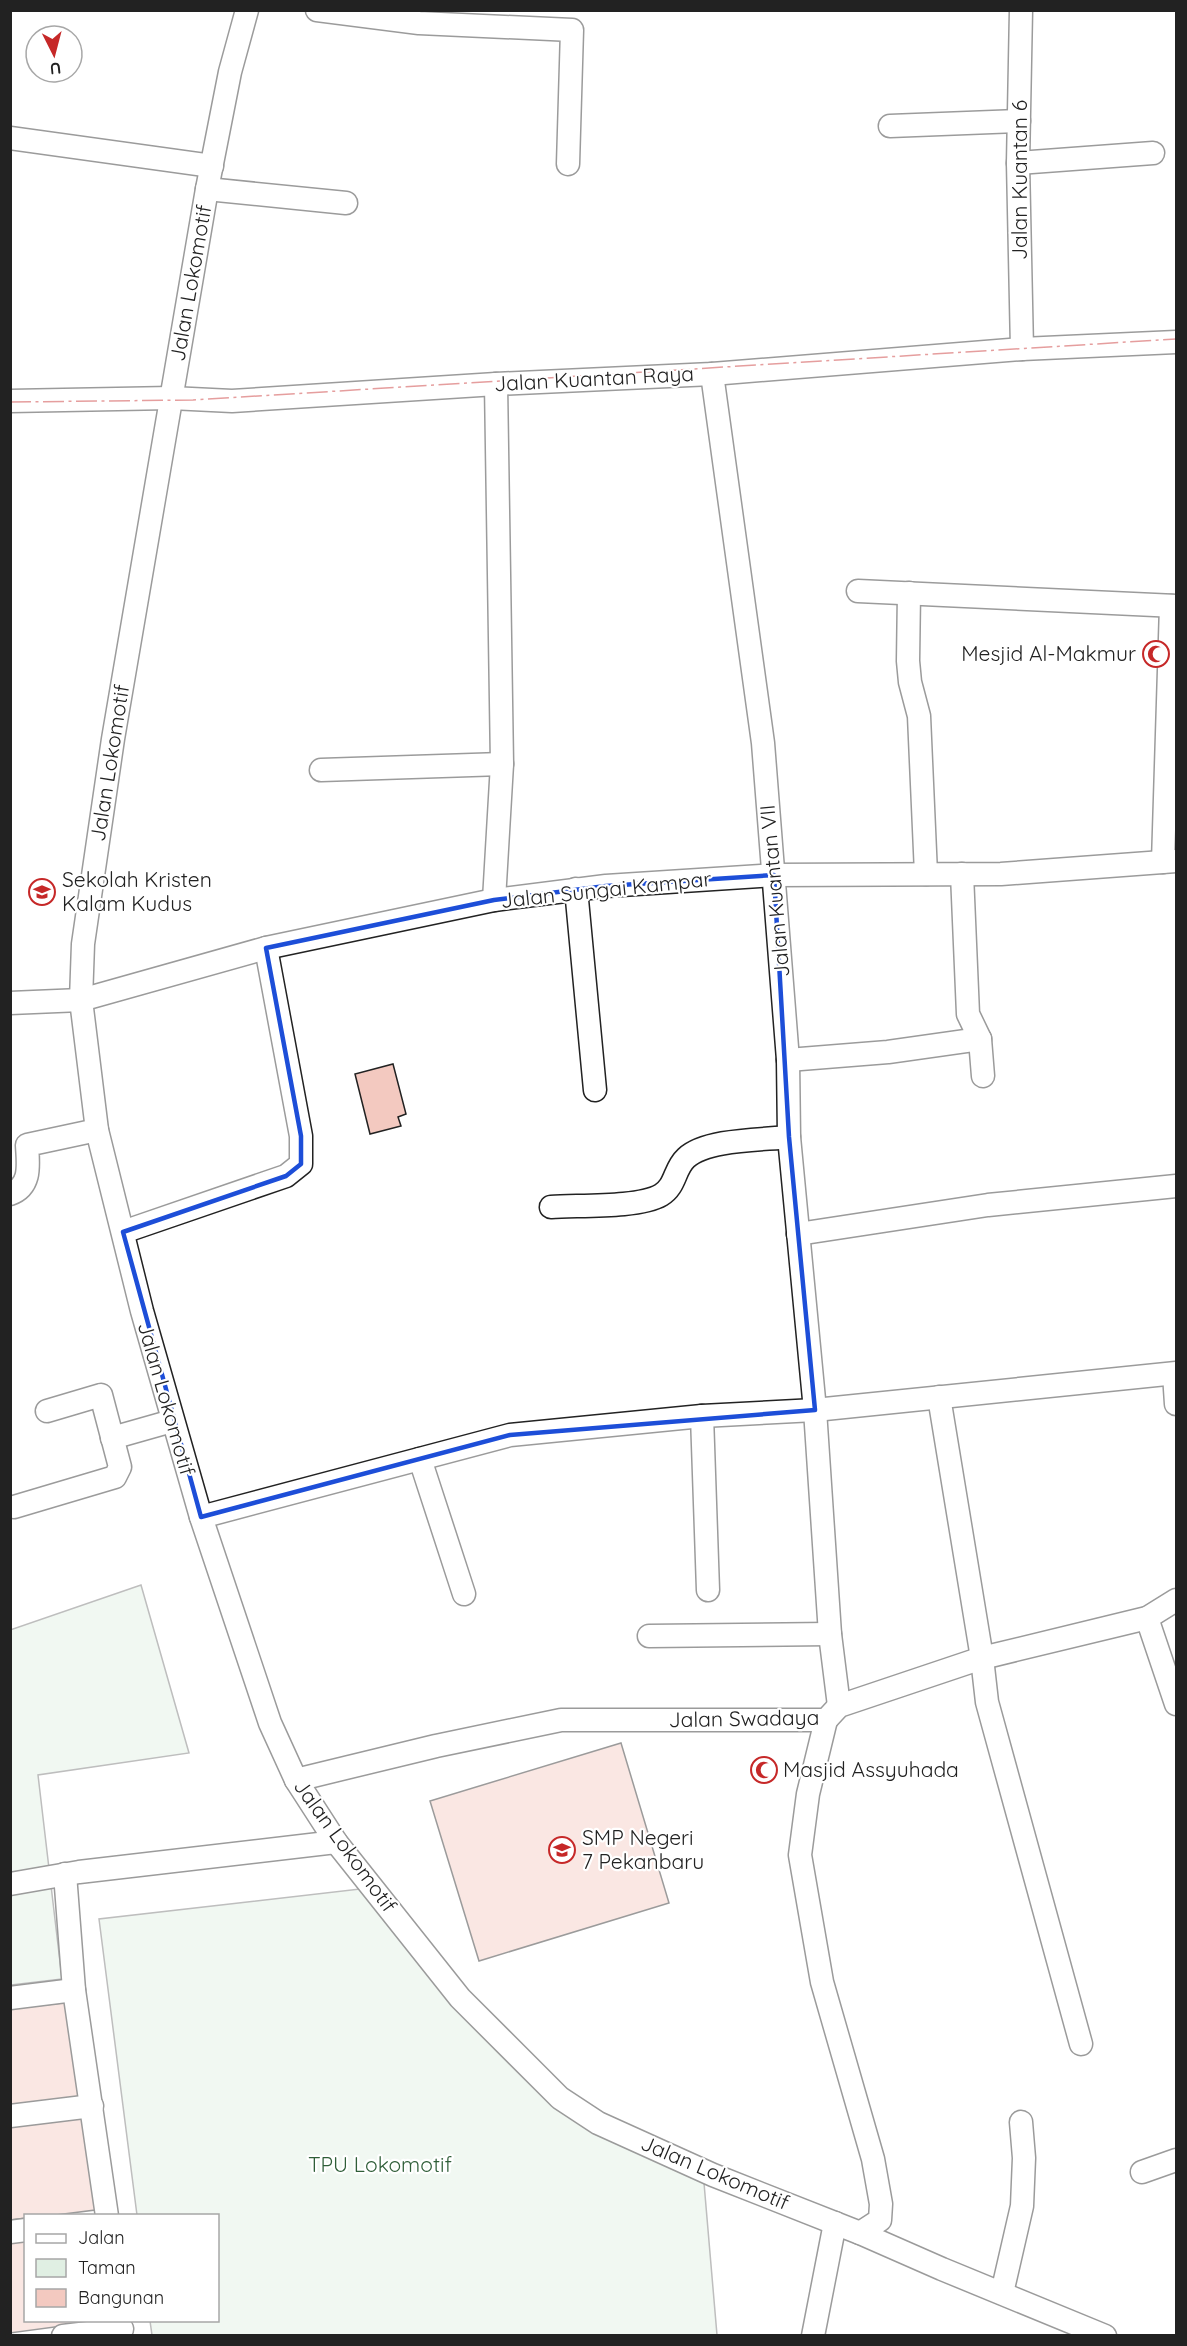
<svg xmlns="http://www.w3.org/2000/svg" width="1187" height="2346" viewBox="0 0 1187 2346" font-family="Quicksand,sans-serif">
	<rect width="100%" height="100%" fill="#fff"/>
	<g fill="#e0efe3" stroke="#6f6f6f" stroke-width="1.5">
		<polygon points="141,1585 189,1753 38,1775 62,1979 11,1985 10,1630"/>
		<polygon points="360,1889 569,2113 704,2183 717,2335 152,2335 150,2321 218,2320 218,2216 137,2215 99,1919"/>
	</g>
	<g fill="#f3c9c0" stroke="#222" stroke-width="1.5">
		<polygon points="393,1064 406,1114 398,1117 401,1126 370,1134 355,1074"/>
		<polygon points="621,1743 669,1903 479,1961 430,1801"/>
		<polygon points="71,2002 83,2097 10,2106 10,2009"/>
		<polygon points="84,2116 95,2210 48,2216 26,2216 26,2218 10,2220 10,2125"/>
		<polygon points="26,2234 26,2320 107,2320 10,2333 10,2236"/>
	</g>
	<g fill="none" stroke-linecap="round" stroke-linejoin="round">
		<defs>
			<g id="minor">
				<polyline points="247,10 230,72 207,189 113,739 83,944 81,1000 97,1130 142,1311 201,1517 270,1723 296,1780 336,1842 460,1998 560,2098 598,2123 713,2175 860,2233 942,2269 1105,2336"/>
				<polyline points="317,10 419,23 572,30 568,164"/>
				<polyline points="1021,10 1018,163 1022,349"/>
				<polyline points="890,126 1019,121"/>
				<polyline points="10,138 212,166"/>
				<polyline points="1018,163 1153,153"/>
				<polyline points="207,189 346,203"/>
				<polyline points="712,374 763,743 788,1060 789,1137 815,1410 830,1634 839,1706"/>
				<polyline points="10,401 171,398 232,401 496,384 712,374 1022,349 1176,342"/>
				<polyline points="858,591 1176,606"/>
				<polyline points="909,593 908,661 910,682 919,716 926,874"/>
				<polyline points="321,770 502,764"/>
				<polyline points="1163,862 1171,606"/>
				<polyline points="962,874 968,1014 980,1039 983,1076"/>
				<polyline points="576,889 595,1090"/>
				<polyline points="494,900 502,764 496,384"/>
				<polyline points="10,1003 81,1000 266,948 494,900 606,886 774,875 1001,874 1176,861"/>
				<polyline points="788,1060 888,1052 980,1039"/>
				<path d="M10,1194C32,1186 28,1164 27,1145L97,1130"/>
				<path d="M551,1207C578,1205 639,1208 661,1195C676,1186 674,1169 686,1158C706,1139 762,1140 789,1137"/>
				<polyline points="123,1232 286,1176 301,1164 301,1136 266,948"/>
				<polyline points="798,1234 988,1205 1176,1186"/>
				<polyline points="1174,1374 1176,1404"/>
				<polyline points="939,1397 982,1658 987,1702 1081,2044"/>
				<polyline points="702,1416 708,1590"/>
				<polyline points="112,1438 172,1421"/>
				<polyline points="420,1459 464,1594"/>
				<polyline points="14,1507 115,1477 120,1467 101,1395 47,1411"/>
				<polyline points="201,1517 510,1435 702,1416 815,1410 1176,1373"/>
				<polyline points="1147,1618 1176,1704"/>
				<polyline points="649,1636 830,1634"/>
				<polyline points="826,1720 808,1794 800,1855 822,1982 873,2159 881,2204 880,2220 860,2233"/>
				<polyline points="296,1780 436,1746 561,1720 826,1720 839,1706 982,1658 1147,1618 1176,1600"/>
				<polyline points="65,1874 74,1990 107,2216"/>
				<polyline points="10,1884 79,1872 336,1842"/>
				<polyline points="10,1998 74,1990"/>
				<polyline points="10,2116 92,2106"/>
				<polyline points="1142,2172 1176,2160"/>
				<polyline points="10,2232 26,2230"/>
				<polyline points="1002,2293 1022,2206 1024,2158 1021,2122"/>
				<polyline points="63,2336 122,2329"/>
				<polyline points="813,2336 835,2223"/>
			</g>
		</defs>
		<use href="#minor" stroke="#222" stroke-width="25"/>
		<use href="#minor" stroke="#fff" stroke-width="22"/>
		<polyline stroke="#c62828" stroke-width="1.5" stroke-dasharray="21 4.5 3 4.5" stroke-linecap="butt" points="10,402 193,400 1176,339"/>
	</g>
	<path d="M0 0H1187V2346H0ZM774,875L789,1137L815,1410L510,1435L201,1517L123,1232L286,1176L301,1164V1136L266,948L494,900L606,886Z" fill="#fff" fill-opacity=".55" fill-rule="evenodd"/>
	<path fill="none" stroke="#1d4ed8" stroke-width="4.5" stroke-linejoin="round" d="M774,875L789,1137L815,1410L510,1435L201,1517L123,1232L286,1176L301,1164V1136L266,948L494,900L606,886Z"/>
	<defs>
		<symbol id="mosque-ring" viewBox="-11 -11 22 22"><circle r="9.5" fill="#fff" stroke="#c62828" stroke-width="1.5"/><path d="M3.5-4.9A6 6 0 1 0 3.5 4.9A5 5 0 1 1 3.5-4.9Z" fill="#c62828"/></symbol>
		<symbol id="school-ring" viewBox="-11 -11 22 22"><circle r="9.5" fill="#fff" stroke="#c62828" stroke-width="1.5"/><path d="M0-5L7-2L0 1L-7-2ZM-4 1L0 2.5L4 1V4Q0 6-4 4Z" fill="#c62828"/></symbol>
	</defs>
	<g fill-rule="evenodd">
		<use href="#mosque-ring" x="1141" y="639" width="30" height="30"/>
		<use href="#school-ring" x="27" y="877" width="30" height="30"/>
		<use href="#mosque-ring" x="749" y="1755" width="30" height="30"/>
		<use href="#school-ring" x="547" y="1835" width="30" height="30"/>
	</g>
	<g text-anchor="middle" stroke-width="4.5" stroke-linejoin="round" paint-order="stroke">
		<g font-size="21" fill="#222" stroke="#fff">
			<text transform="translate(1020 180) rotate(-90)" y="7">Jalan Kuantan 6</text>
			<text transform="translate(191 283) rotate(-80)" y="7">Jalan Lokomotif</text>
			<text transform="translate(594 379) rotate(-3)" y="7">Jalan Kuantan Raya</text>
			<text transform="translate(110 763) rotate(-81)" y="7">Jalan Lokomotif</text>
			<text transform="translate(606 890) rotate(-6)" y="7">Jalan Sungai Kampar</text>
			<text transform="translate(775 891) rotate(-95)" y="7">Jalan Kuantan VII</text>
			<text transform="translate(166 1399) rotate(74)" y="7">Jalan Lokomotif</text>
			<text transform="translate(744 1719) rotate(-1)" y="7">Jalan Swadaya</text>
			<text transform="translate(345 1846) rotate(54)" y="7">Jalan Lokomotif</text>
			<text transform="translate(715 2173) rotate(23)" y="7">Jalan Lokomotif</text>
		</g>
		<g font-size="21" fill="#222" stroke="#fff" text-anchor="start">
			<text x="1136" y="661" text-anchor="end">Mesjid Al-Makmur</text>
			<text x="62" y="887">Sekolah Kristen<tspan x="62" dy="24">Kalam Kudus</tspan></text>
			<text x="783" y="1777">Masjid Assyuhada</text>
			<text x="582" y="1845">SMP Negeri<tspan x="582" dy="24">7 Pekanbaru</tspan></text>
		</g>
		<g font-size="21" fill="#2f5e38" stroke="#fff">
			<text x="380" y="2172">TPU Lokomotif</text>
		</g>
	</g>
	<rect width="1187" height="2346" fill="none" stroke="#222222" stroke-width="24"/>
	<rect x="24" y="2214" width="195" height="108" fill="#ffffff" stroke="#a7a7a7" stroke-width="1.5"/>
	<rect x="36" y="2234" width="30" height="9" fill="#ffffff" stroke="#a7a7a7" stroke-width="1.5"/>
	<text x="78" y="2244" font-size="18" fill="#222222">Jalan</text>
	<rect x="36" y="2259" width="30" height="18" fill="#e0efe3" stroke="#a7a7a7" stroke-width="1.5"/>
	<text x="78" y="2274" font-size="18" fill="#222222">Taman</text>
	<rect x="36" y="2289" width="30" height="18" fill="#f3c9c0" stroke="#a7a7a7" stroke-width="1.5"/>
	<text x="78" y="2304" font-size="18" fill="#222222">Bangunan</text>
	<g transform="translate(54 54) rotate(174)"><circle r="28" fill="#ffffff" stroke="#a7a7a7" stroke-width="1.5"/>
	<path d="M0-4.5L10 22L0 15L-10 22Z" fill="#c62828"/>
	<text y="-9" font-size="16" font-weight="bold" text-anchor="middle" fill="#222222">U</text>
	</g>
</svg>
